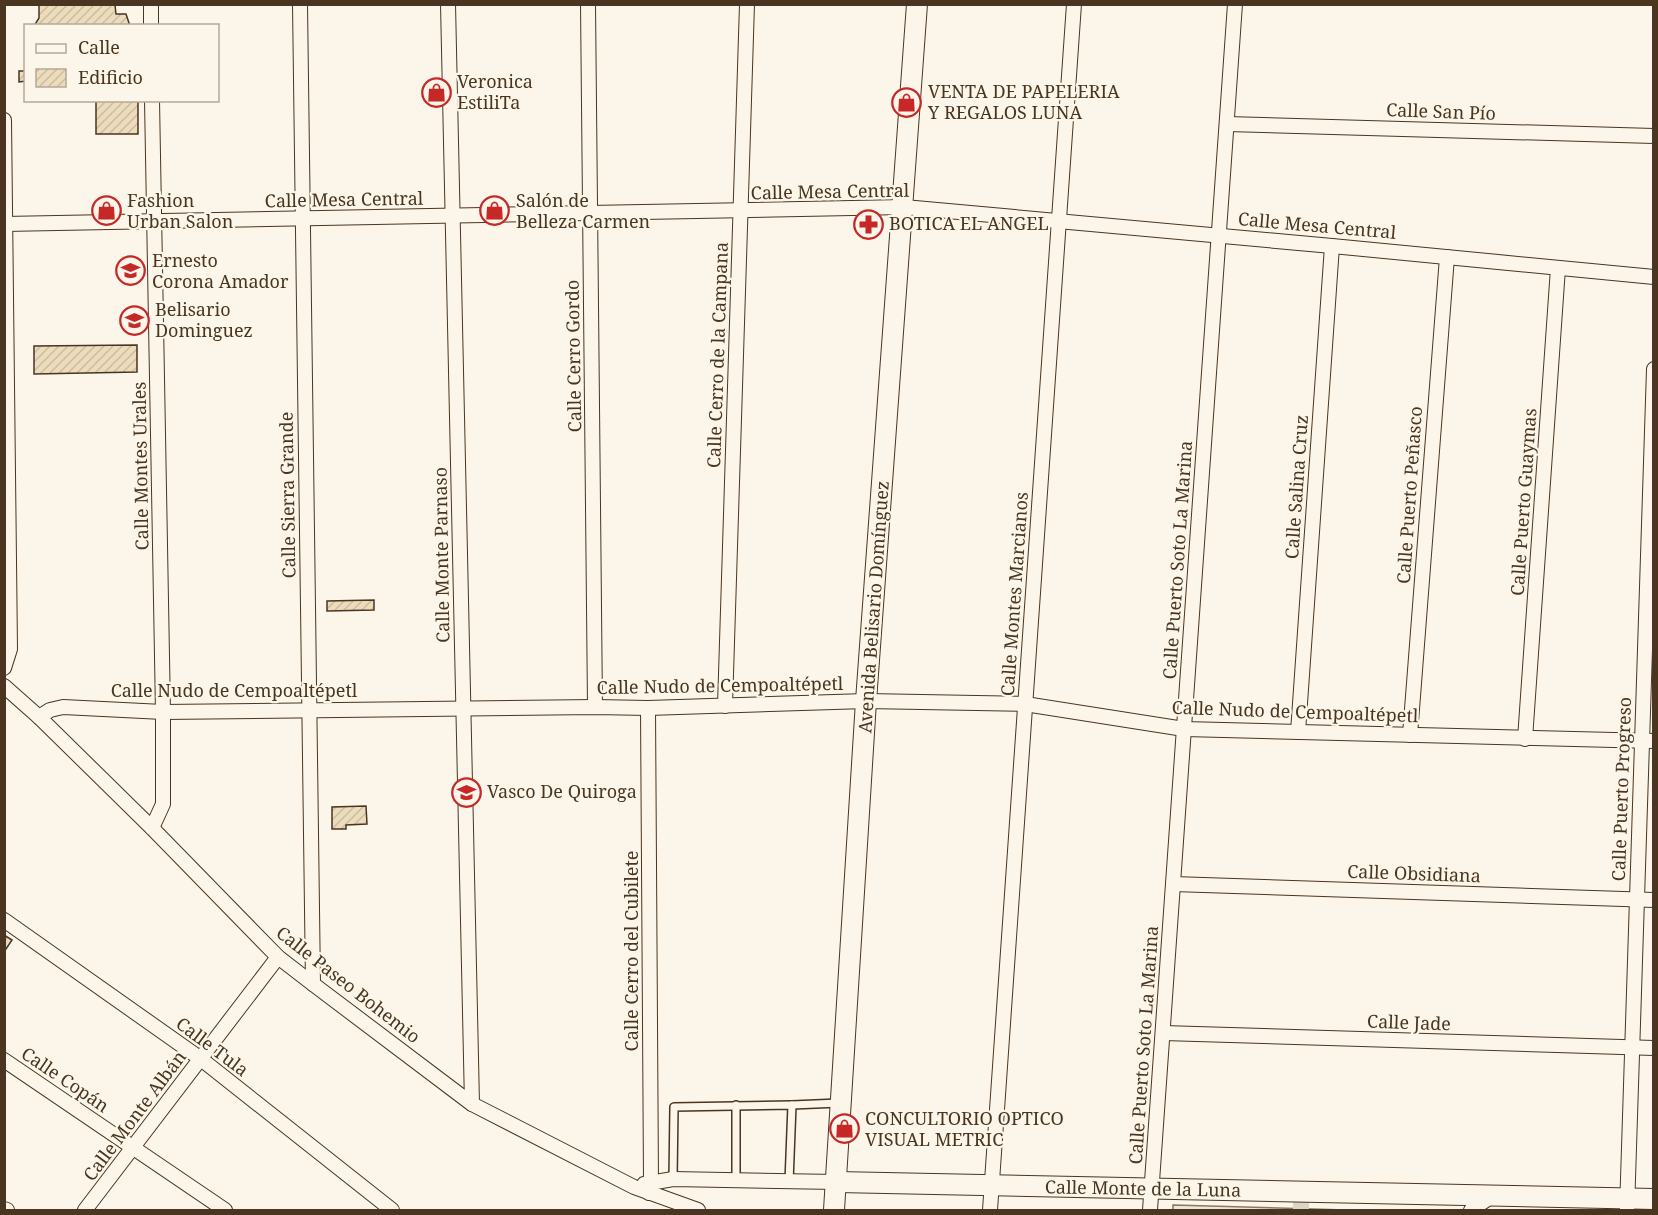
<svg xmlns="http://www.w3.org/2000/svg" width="1658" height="1215" viewBox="0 0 1658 1215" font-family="'Noto Serif',serif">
	<defs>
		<pattern id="building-hatch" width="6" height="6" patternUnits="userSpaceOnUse" patternTransform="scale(1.5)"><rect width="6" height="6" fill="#ecdcbc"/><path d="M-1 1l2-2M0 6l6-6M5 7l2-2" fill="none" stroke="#ccbda1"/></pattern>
	</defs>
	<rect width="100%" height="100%" fill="#fbf6e9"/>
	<polygon fill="#ede6d9" stroke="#887966" stroke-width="1.5" points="1173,1205 1346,1210 1173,1210"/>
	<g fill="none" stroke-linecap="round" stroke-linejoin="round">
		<polyline stroke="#dcd4c6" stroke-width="16" points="1301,1210 1301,1201"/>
	</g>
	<g fill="url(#building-hatch)" stroke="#4a3520" stroke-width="1.5">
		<polygon points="39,5 115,5 116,14 126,14 130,26 34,26 39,18"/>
		<polygon points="19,71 26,71 26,81 19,82"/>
		<rect x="96" y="100" width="42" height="34"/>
		<polygon points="137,345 137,372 34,374 34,346"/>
		<polygon points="374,600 374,610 327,611 327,601"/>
		<polygon points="366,806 367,824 346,825 346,829 332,829 332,807"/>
		<polygon points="4,935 12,940 4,952"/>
	</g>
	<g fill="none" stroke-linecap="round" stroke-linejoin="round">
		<defs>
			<g id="lane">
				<polyline points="792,1105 839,1103"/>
				<polyline points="673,1179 674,1107 792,1105 789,1182"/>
				<polyline points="736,1180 736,1105"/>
			</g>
			<g id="street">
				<polyline points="151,4 151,26"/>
				<polyline points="300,4 313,984"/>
				<polyline points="448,4 472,1104"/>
				<polyline points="588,4 595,707"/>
				<polyline points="4,120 10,649 4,668"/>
				<polyline points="1227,124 1654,136"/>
				<polyline points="4,224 904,207 1332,246 1654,277"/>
				<polyline points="4,686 39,717 152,828 278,957 313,984 472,1104 634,1187 698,1210"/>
				<polyline points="725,706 747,4"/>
				<polyline points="648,708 651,1181 649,1193"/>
				<polyline points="39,717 50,710 63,707 163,712 595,707 648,708 866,701 1025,704 1184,729 1654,741"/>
				<polyline points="1298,732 1332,246"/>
				<polyline points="1410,735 1447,257"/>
				<polyline points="1525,739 1558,268"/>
				<polyline points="152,828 163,804 163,712 152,100"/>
				<polyline points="1173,884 1654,900"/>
				<polyline points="4,920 201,1059 392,1210"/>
				<polyline points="1163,1033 1654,1048"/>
				<polyline points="4,1060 225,1210"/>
				<polyline points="644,1184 673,1179 837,1182"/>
				<polyline points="4,1209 7,1210"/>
				<polyline points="85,1210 278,957"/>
				<polyline points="990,1210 1074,4"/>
				<polyline points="1150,1210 1235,4"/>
				<polyline points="1471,1210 1492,1196"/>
				<polyline points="1627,1210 1654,369"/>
			</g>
			<g id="secondary">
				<polyline points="837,1182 1654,1199"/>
				<polyline points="834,1210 866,701 917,4"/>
			</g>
		</defs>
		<use href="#lane" stroke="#4a3520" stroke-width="10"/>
		<use href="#street" stroke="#4a3520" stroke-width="16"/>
		<use href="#secondary" stroke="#4a3520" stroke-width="22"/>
		<use href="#lane" stroke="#fbf6e9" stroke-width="7"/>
		<use href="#street" stroke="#fbf6e9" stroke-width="14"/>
		<use href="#secondary" stroke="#fbf6e9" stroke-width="20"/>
	</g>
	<defs>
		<symbol id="shop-ring" viewBox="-11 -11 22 22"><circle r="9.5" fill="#fbf6e9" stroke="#c62828" stroke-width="1.5"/><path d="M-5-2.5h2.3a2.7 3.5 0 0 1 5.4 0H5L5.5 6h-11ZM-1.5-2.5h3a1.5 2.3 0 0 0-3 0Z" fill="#c62828"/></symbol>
		<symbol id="pharmacy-ring" viewBox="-11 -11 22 22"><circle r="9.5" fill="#fbf6e9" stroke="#c62828" stroke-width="1.5"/><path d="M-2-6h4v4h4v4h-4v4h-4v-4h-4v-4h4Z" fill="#c62828"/></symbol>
		<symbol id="school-ring" viewBox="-11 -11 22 22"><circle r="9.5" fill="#fbf6e9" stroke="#c62828" stroke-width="1.5"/><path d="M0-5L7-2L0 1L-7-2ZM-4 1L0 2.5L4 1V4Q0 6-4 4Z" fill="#c62828"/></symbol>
	</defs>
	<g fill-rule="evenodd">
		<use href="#shop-ring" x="420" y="76" width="33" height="33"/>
		<use href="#shop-ring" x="890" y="86" width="33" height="33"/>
		<use href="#shop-ring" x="90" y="194" width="33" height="33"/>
		<use href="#shop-ring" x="478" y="194" width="33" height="33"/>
		<use href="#pharmacy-ring" x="852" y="208" width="33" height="33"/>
		<use href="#school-ring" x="114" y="254" width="33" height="33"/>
		<use href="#school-ring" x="118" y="304" width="33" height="33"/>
		<use href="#school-ring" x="450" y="776" width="33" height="33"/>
		<use href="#shop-ring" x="828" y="1112" width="33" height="33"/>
	</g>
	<g text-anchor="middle" stroke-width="4.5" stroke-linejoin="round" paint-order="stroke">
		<g font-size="18" fill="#4a3520" stroke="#fbf6e9" text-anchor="start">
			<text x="457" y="88">Veronica<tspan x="457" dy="21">EstiliTa</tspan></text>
			<text x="928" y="98">VENTA DE PAPELERIA<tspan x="928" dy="21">Y REGALOS LUNA</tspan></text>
			<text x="127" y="207">Fashion<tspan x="127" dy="21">Urban Salon</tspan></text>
			<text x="516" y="207">Salón de<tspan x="516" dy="21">Belleza Carmen</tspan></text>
			<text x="889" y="230">BOTICA EL ANGEL</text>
			<text x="152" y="267">Ernesto<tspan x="152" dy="21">Corona Amador</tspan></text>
			<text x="155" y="316">Belisario<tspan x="155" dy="21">Dominguez</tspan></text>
			<text x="487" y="798">Vasco De Quiroga</text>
			<text x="865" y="1125">CONCULTORIO OPTICO<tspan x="865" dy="21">VISUAL METRIC</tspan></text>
		</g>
		<g font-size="18" fill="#4a3520" stroke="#fbf6e9">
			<text transform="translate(1441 112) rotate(2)" y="6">Calle San Pío</text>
			<text transform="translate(830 192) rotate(-1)" y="6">Calle Mesa Central</text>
			<text transform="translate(344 200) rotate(-1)" y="6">Calle Mesa Central</text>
			<text transform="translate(1317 226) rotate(5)" y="6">Calle Mesa Central</text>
			<text transform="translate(718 355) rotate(-88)" y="6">Calle Cerro de la Campana</text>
			<text transform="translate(574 356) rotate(-91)" y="6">Calle Cerro Gordo</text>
			<text transform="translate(141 466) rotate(-91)" y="6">Calle Montes Urales</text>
			<text transform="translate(1297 487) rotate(-86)" y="6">Calle Salina Cruz</text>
			<text transform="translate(288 495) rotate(-91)" y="6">Calle Sierra Grande</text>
			<text transform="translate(1410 495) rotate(-86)" y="6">Calle Puerto Peñasco</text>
			<text transform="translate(1524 502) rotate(-86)" y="6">Calle Puerto Guaymas</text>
			<text transform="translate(442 555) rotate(-91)" y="6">Calle Monte Parnaso</text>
			<text transform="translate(1178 560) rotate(-86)" y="6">Calle Puerto Soto La Marina</text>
			<text transform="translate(1015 594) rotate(-86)" y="6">Calle Montes Marcianos</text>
			<text transform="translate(874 607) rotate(-86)" y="6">Avenida Belisario Domínguez</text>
			<text transform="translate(720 686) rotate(-1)" y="6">Calle Nudo de Cempoaltépetl</text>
			<text x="234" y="697">Calle Nudo de Cempoaltépetl</text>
			<text transform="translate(1295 712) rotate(2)" y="6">Calle Nudo de Cempoaltépetl</text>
			<text transform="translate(1622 789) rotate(-88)" y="6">Calle Puerto Progreso</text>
			<text transform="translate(1414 874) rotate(2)" y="6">Calle Obsidiana</text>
			<text transform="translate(632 951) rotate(-90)" y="6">Calle Cerro del Cubilete</text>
			<text transform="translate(348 985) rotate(38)" y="6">Calle Paseo Bohemio</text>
			<text transform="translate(1409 1023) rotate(2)" y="6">Calle Jade</text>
			<text transform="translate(1144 1045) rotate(-86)" y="6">Calle Puerto Soto La Marina</text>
			<text transform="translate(212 1047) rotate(37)" y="6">Calle Tula</text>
			<text transform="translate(65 1080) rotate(34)" y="6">Calle Copán</text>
			<text transform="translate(135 1116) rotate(-53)" y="6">Calle Monte Albán</text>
			<text transform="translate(1143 1189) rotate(1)" y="6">Calle Monte de la Luna</text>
		</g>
	</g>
	<rect width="1658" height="1215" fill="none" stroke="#4a3520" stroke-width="12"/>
	<rect x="24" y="24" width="195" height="78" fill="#fbf6e9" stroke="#b4a999" stroke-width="1.5"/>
	<rect x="36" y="44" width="30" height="9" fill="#fbf6e9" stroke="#b4a999" stroke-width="1.5"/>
	<text x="78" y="54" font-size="18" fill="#4a3520">Calle</text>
	<rect x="36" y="69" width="30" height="18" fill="url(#building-hatch)" stroke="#b4a999" stroke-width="1.5"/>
	<text x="78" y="84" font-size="18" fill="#4a3520">Edificio</text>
</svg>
